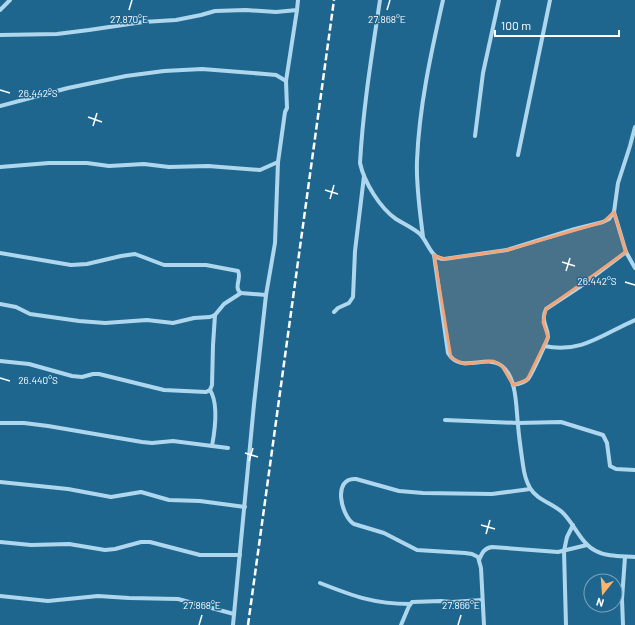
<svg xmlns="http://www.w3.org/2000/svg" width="635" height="625" viewBox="0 0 635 625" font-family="Barlow,sans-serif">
	<rect width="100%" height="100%" fill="#1f668f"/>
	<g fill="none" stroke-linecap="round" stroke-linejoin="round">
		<g stroke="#aed7ed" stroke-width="4">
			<path d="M380,0C372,54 363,108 360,163C364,182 380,208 396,219C404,224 413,228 420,234C428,242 431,259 444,259L507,250L575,229L603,222L609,219L614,212L618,183L630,146L635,127"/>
			<polyline points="0,10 10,0"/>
			<polyline points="0,35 57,34 89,30 143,22 176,20 201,15 215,11 246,10 276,12 297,10 298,0"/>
			<polyline points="286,81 297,10"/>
			<polyline points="0,106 68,88 126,76 164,71 202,69 265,74 276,75 286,81 287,108 285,112 278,162 275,243 266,295 254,404 233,625"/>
			<polyline points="475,136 483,73 499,0"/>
			<polyline points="518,155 550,0"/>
			<polyline points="0,167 49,163 87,163 109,166 144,164 169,167 208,166 260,170 278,162"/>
			<polyline points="614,212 626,252 635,268"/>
			<path d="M423,237C420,212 416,186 417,161C419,107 431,53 443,0"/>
			<path d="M0,253L71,265L87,264L121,256L135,254L164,265H206L238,271C242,278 233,288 241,293L266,295"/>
			<path d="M434,255L448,353C461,375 486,353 502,366C517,378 516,407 518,425C519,438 521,451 523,465C524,473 526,481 530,488C537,500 552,503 562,512C574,523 581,544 596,551C607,557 622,556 635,557"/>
			<polyline points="0,304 16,307 30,314 79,321 105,323 147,320 173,323 194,318 210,317 215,315 224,304 241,293"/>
			<polyline points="334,312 338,308 349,303 353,297 355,251 364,176"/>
			<path d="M544,346C581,354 603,334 635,320"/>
			<polyline points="0,361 29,364 72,376 82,377 93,374 99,374 164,390 206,392 210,390 212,385 213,345 215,315"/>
			<path d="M513,385C518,384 524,383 528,379C531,376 547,341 548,337C548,326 540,322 546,309L581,286L626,252"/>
			<path d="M210,390C219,404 215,430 212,446"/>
			<polyline points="445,420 518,423 561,422 603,435 607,443 610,466 616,469 635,470"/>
			<polyline points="0,423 24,423 48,426 142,442 152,443 173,441 228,448"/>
			<polyline points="0,482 68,489 111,497 141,492 169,500 200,501 245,507"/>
			<polyline points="0,542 31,545 69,544 105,550 115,549 141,542 150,542 200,555 240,555"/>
			<path d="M479,560C482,553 484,548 492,547L558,552L587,545"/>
			<path d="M320,583C353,596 374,604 410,604"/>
			<polyline points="0,596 48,601 98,596 129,598 178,599 234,614"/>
			<polyline points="401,625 409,606 412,602 441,601 452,602 482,600"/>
			<path d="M484,625L481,568L478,557L472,554L465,553L417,550L384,533L354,524C341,516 332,477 356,479L399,491L423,493L492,494L530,489"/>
			<polyline points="566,625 564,551 567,537 573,525"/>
			<polyline points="623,625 622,599 625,557"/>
		</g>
		<polyline stroke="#fff" stroke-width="2.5" stroke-dasharray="7 3" stroke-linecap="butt" points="248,625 334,0"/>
	</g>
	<path fill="#f2a479" fill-opacity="0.2" stroke="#f2a479" stroke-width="3" stroke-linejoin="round" d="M614,212L626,252L546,309L543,322L548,337L527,380L513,385L502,366L493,361L464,364L451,358L434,255L444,259L507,250L603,222Z"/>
	<path fill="none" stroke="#fff" stroke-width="1.5" d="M129,10L132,0M387,10L390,0M0,90L10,93M88,117L102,122M93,126L97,113M325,190L338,194M330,199L334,185M562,262L575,266M566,271L570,258M625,282L635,285M0,378L10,381M245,453L258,457M249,461L253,448M481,525L495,529M486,534L490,520M199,625L202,615M458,625L461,615"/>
	<g font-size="10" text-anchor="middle" fill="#fff" stroke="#1f668f" stroke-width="3" stroke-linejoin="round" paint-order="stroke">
		<text x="129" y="23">27.870°E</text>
		<text x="387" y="23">27.868°E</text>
		<text x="38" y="97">26.442°S</text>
		<text x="597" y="285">26.442°S</text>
		<text x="38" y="384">26.440°S</text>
		<text x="202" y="609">27.868°E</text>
		<text x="461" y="609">27.866°E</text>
	</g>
	<g transform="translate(603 593) rotate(197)"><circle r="19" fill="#1f668f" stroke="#79a3bc"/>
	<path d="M0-3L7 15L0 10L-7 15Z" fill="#fbb66e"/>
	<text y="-6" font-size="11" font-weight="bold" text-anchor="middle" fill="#ffffff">N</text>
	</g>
	<path d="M495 30v6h124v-6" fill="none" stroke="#ffffff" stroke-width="2"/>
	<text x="501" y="30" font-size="12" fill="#ffffff" stroke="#1f668f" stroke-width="3" paint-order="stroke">100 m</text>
</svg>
